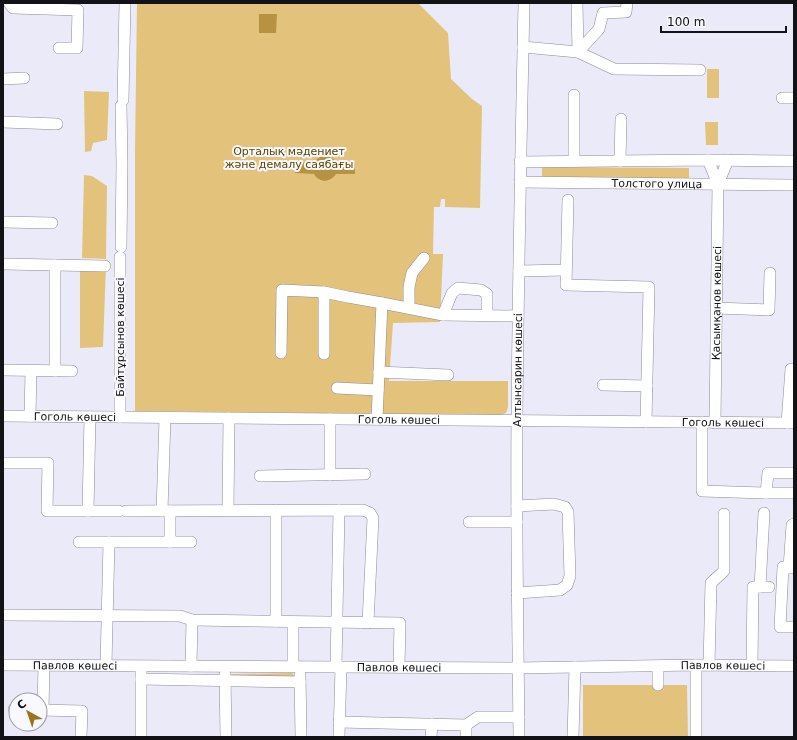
<svg xmlns="http://www.w3.org/2000/svg" width="797" height="740" viewBox="0 0 797 740" font-family="'DejaVu Sans',sans-serif">
	<rect width="100%" height="100%" fill="#eaeaf8"/>
	<g fill="#e3c37c">
		<polygon points="137,3 418,3 448,33 451,79 472,99 482,106 480,208 445,207 445,199 441,199 440,207 434,207 433,254 443,254 440,322 393,323 389,381 508,381 508,407 506,413 500,415 135,411 135,151"/>
		<rect x="707" y="69" width="12" height="29"/>
		<polygon points="84,91 109,92 107,140 93,143 91,151 85,152"/>
		<polygon points="705,122 718,122 718,145 706,145"/>
		<polygon points="542,167 689,168 689,181 542,179"/>
		<polygon points="84,175 92,176 107,186 106,259 82,258"/>
		<polygon points="106,265 103,347 80,348 80,267"/>
		<polygon points="292,673 294,675 295,679 228,678 229,675 232,674"/>
		<polygon points="583,685 687,685 688,737 583,737"/>
	</g>
	<g fill="#b79341">
		<polygon points="259,14 277,14 276,33 259,33"/>
		<path d="M322,156C328,156 333,157 336,162L355,163V174H336C330,183 319,183 314,174L295,173V162H315L317,159Z"/>
	</g>
	<g fill="none" stroke-linecap="round" stroke-linejoin="round">
		<defs>
			<g id="minor">
				<polyline points="9,3 13,8 78,10 77,48 59,48"/>
				<polyline points="577,3 578,52"/>
				<polyline points="523,47 578,52 614,69 700,70"/>
				<polyline points="578,52 599,29 603,13 626,12 627,3"/>
				<polyline points="3,79 24,78"/>
				<polyline points="574,95 574,161"/>
				<polyline points="782,98 794,98"/>
				<polyline points="123,100 125,3"/>
				<polyline points="3,122 57,124"/>
				<polyline points="708,160 718,184"/>
				<polyline points="620,161 621,119"/>
				<polyline points="520,162 708,160 794,161"/>
				<path id="s1" d="M520,182L794,185"/>
				<polyline points="568,200 566,285 649,287 646,422"/>
				<polyline points="3,222 52,223"/>
				<polyline points="121,247 122,164 121,106"/>
				<polyline points="120,257 120,417"/>
				<polyline points="3,264 105,266"/>
				<polyline points="519,271 566,270"/>
				<polyline points="324,292 324,354"/>
				<polyline points="382,303 443,315 518,316"/>
				<polyline points="409,308 409,287 412,273 424,258"/>
				<polyline points="716,308 769,310 770,273"/>
				<polyline points="443,315 452,293 458,288 481,290 487,294 487,315"/>
				<polyline points="281,353 282,290 324,292 348,297 382,303 377,419"/>
				<polyline points="3,370 72,371"/>
				<polyline points="55,371 55,265"/>
				<polyline points="379,372 448,375"/>
				<polyline points="603,385 647,386"/>
				<polyline points="337,388 378,390"/>
				<path id="s2" d="M3,416L794,423"/>
				<polyline points="30,416 31,371"/>
				<polyline points="330,419 330,475"/>
				<polyline points="702,422 702,491 766,493 768,473 794,473"/>
				<path id="s3" d="M715,423L718,184L728,160"/>
				<polyline points="787,423 791,369 794,369"/>
				<polyline points="3,463 48,463 47,511 119,511"/>
				<polyline points="260,476 365,474"/>
				<polyline points="766,493 794,493"/>
				<polyline points="517,506 554,504 565,507 568,512 570,576 567,585 560,590 517,593"/>
				<polyline points="228,510 229,418"/>
				<polyline points="88,511 90,417"/>
				<polyline points="126,511 363,510 370,513 373,518 368,623"/>
				<polyline points="162,511 165,418"/>
				<polyline points="469,522 517,522"/>
				<polyline points="79,542 191,542"/>
				<polyline points="170,542 170,511"/>
				<polyline points="789,568 792,525 794,524"/>
				<polyline points="794,568 783,567 780,627 794,627"/>
				<polyline points="760,587 764,513"/>
				<polyline points="3,615 180,616 192,620 400,623 399,667"/>
				<polyline points="276,621 276,510"/>
				<path id="s4" d="M3,665L517,668L696,665L794,666"/>
				<polyline points="106,665 109,542"/>
				<polyline points="709,665 711,583 724,571 724,514"/>
				<polyline points="191,666 192,620"/>
				<polyline points="293,666 293,622"/>
				<polyline points="658,666 658,685"/>
				<polyline points="752,666 753,587 769,587"/>
				<polyline points="336,667 339,510"/>
				<polyline points="141,672 141,737"/>
				<polyline points="225,675 226,737"/>
				<polyline points="300,675 301,737"/>
				<polyline points="141,679 300,682"/>
				<polyline points="14,709 16,709"/>
				<polyline points="40,710 82,711 81,737"/>
				<polyline points="43,710 44,665"/>
				<polyline points="339,722 466,725 478,717 519,717"/>
				<polyline points="339,737 341,667"/>
				<polyline points="431,737 432,724"/>
				<polyline points="466,737 466,725"/>
				<path id="s5" d="M519,737C518,631 516,526 517,420C518,281 521,142 524,3"/>
				<polyline points="573,737 575,667"/>
				<polyline points="696,737 696,665"/>
			</g>
		</defs>
		<use href="#minor" stroke="#8c8b98" stroke-width="12"/>
		<use href="#minor" stroke="#fff" stroke-width="11"/>
	</g>
	<g text-anchor="middle" stroke-width="4" stroke-linejoin="round" paint-order="stroke">
		<g font-size="11" fill="#5d4400" stroke="#f8f8fe">
			<text x="289" y="155">Орталық мәдениет<tspan x="289" dy="13">және демалу саябағы</tspan></text>
		</g>
		<g font-size="11" fill="#131217" stroke="#f8f8fe">
			<text dy="4" stroke="none"><textPath href="#s1" startOffset="137">Толстого улица</textPath></text>
			<text dy="4" stroke="none"><textPath href="#s3" startOffset="120">Қасымқанов көшесі</textPath></text>
			<text transform="translate(120 337) rotate(-90)" y="4">Байтұрсынов көшесі</text>
			<text dy="4" stroke="none"><textPath href="#s5" startOffset="367">Алтынсарин көшесі</textPath></text>
			<text dy="4" stroke="none"><textPath href="#s2" startOffset="72">Гоголь көшесі</textPath></text>
			<text dy="4" stroke="none"><textPath href="#s2" startOffset="396">Гоголь көшесі</textPath></text>
			<text dy="4" stroke="none"><textPath href="#s2" startOffset="720">Гоголь көшесі</textPath></text>
			<text dy="4" stroke="none"><textPath href="#s4" startOffset="72">Павлов көшесі</textPath></text>
			<text dy="4" stroke="none"><textPath href="#s4" startOffset="720">Павлов көшесі</textPath></text>
			<text dy="4" stroke="none"><textPath href="#s4" startOffset="396">Павлов көшесі</textPath></text>
		</g>
	</g>
	<rect width="797" height="740" fill="none" stroke="#131217" stroke-width="8"/>
	<g transform="translate(28 712) rotate(320)"><circle r="19" fill="#f8f8fe" stroke="#9c9ca2"/>
	<path d="M0-3L7 15L0 10L-7 15Z" fill="#97751e"/>
	<text y="-6" font-size="11" font-weight="bold" text-anchor="middle" fill="#131217">С</text>
	</g>
	<path d="M661 26v6h125v-6" fill="none" stroke="#131217" stroke-width="2"/>
	<text x="667" y="26" font-size="12" fill="#131217" stroke="#f8f8fe" stroke-width="3" paint-order="stroke">100 m</text>
</svg>
